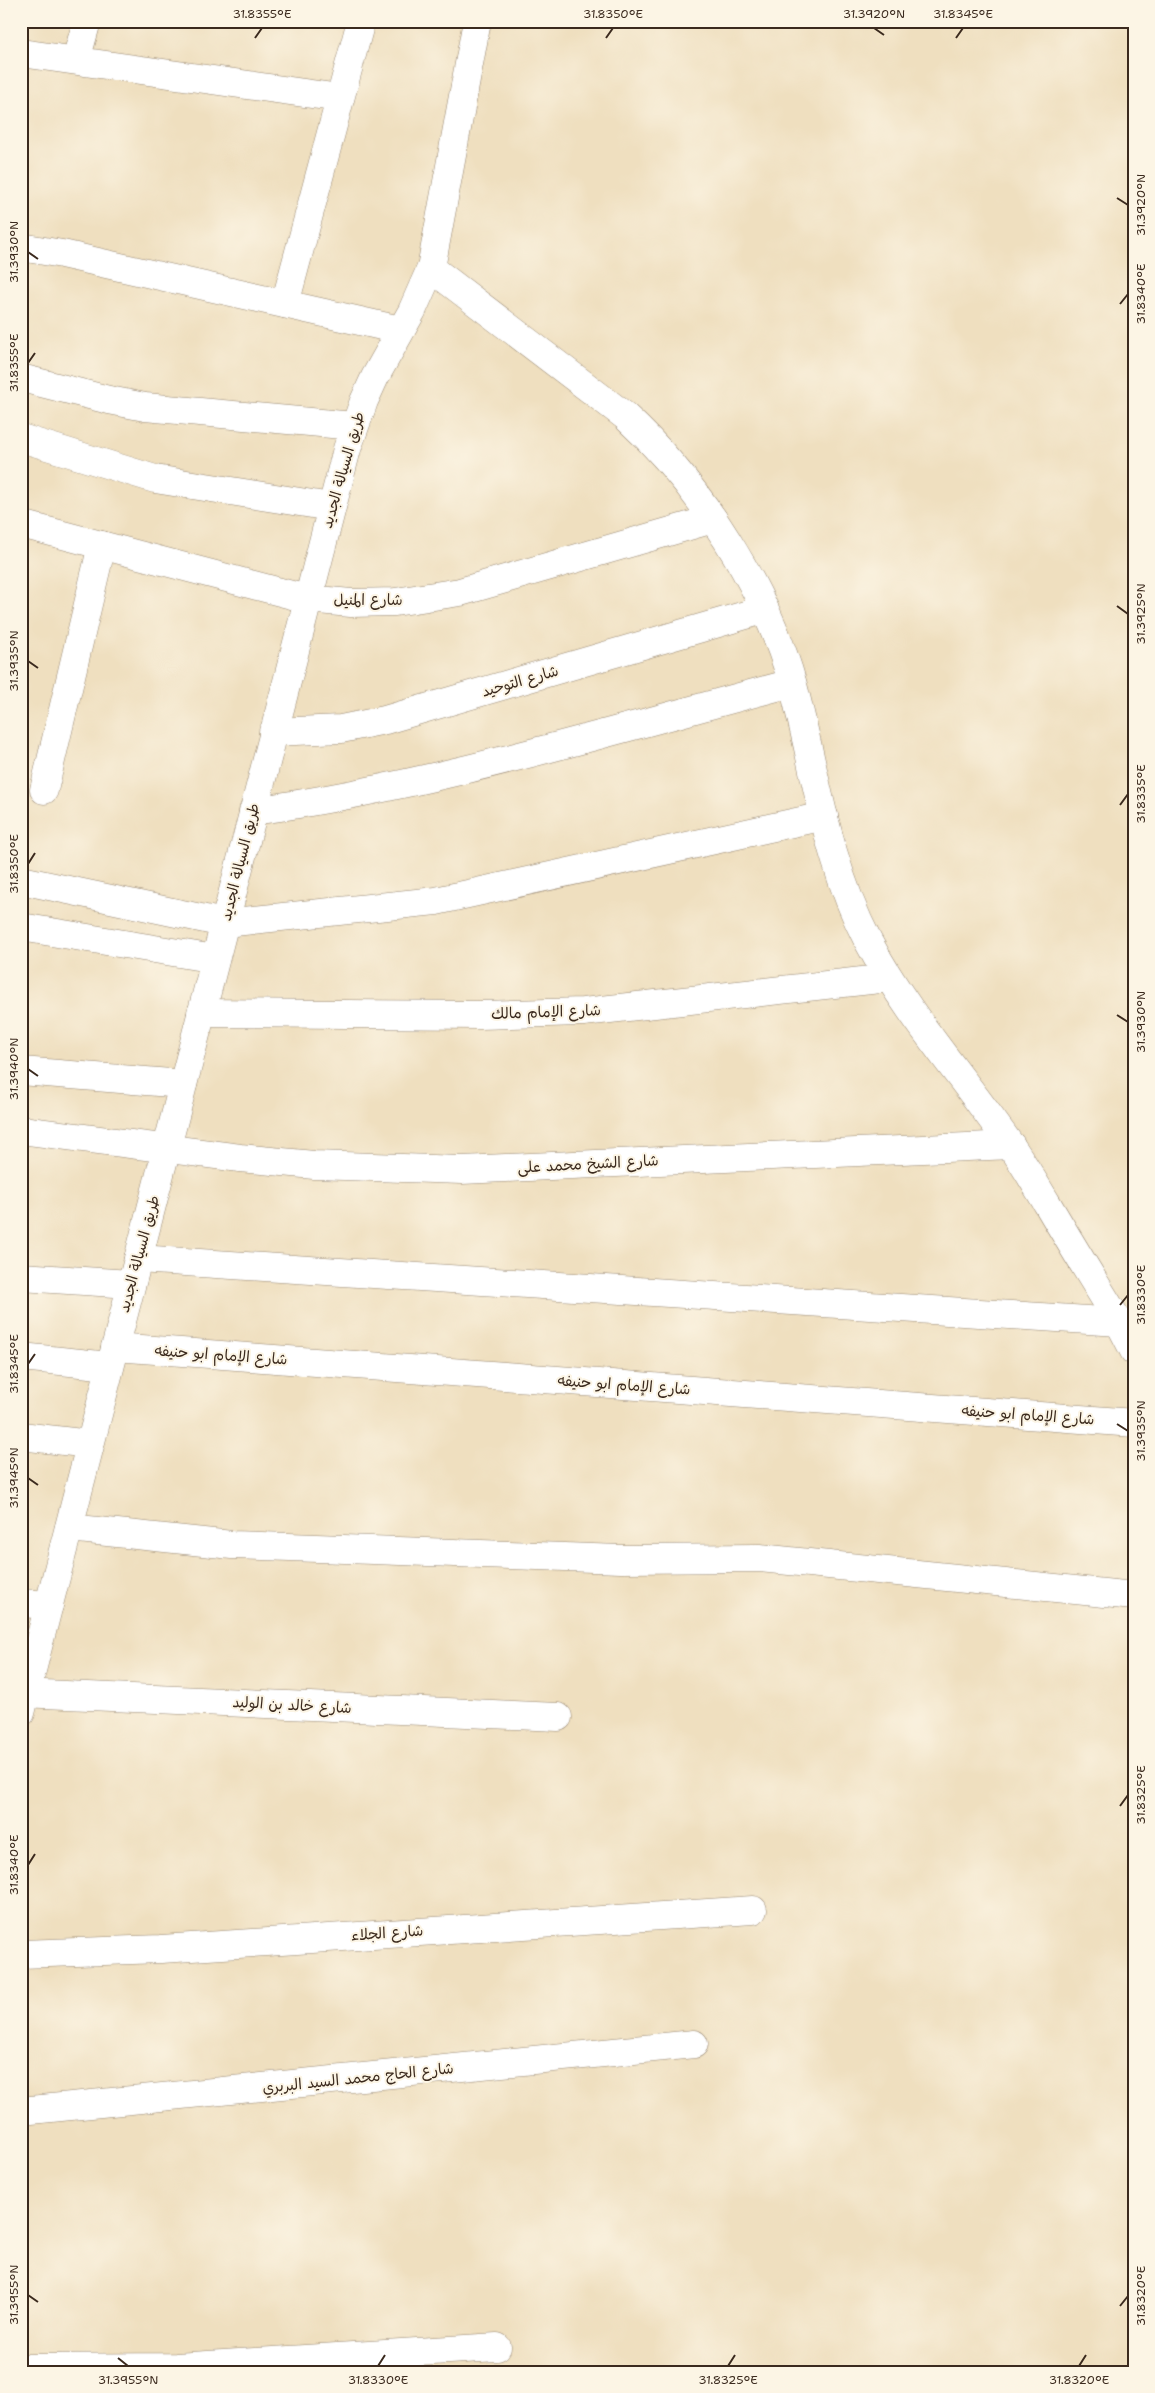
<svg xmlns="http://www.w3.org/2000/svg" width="1155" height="2393" viewBox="0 0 1155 2393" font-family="'Shantell Sans','Playpen Sans Arabic',sans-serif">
	<rect width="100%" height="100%" fill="#fcf5e5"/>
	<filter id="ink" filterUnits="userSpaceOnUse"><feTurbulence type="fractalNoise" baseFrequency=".02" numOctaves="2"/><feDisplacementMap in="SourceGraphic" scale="10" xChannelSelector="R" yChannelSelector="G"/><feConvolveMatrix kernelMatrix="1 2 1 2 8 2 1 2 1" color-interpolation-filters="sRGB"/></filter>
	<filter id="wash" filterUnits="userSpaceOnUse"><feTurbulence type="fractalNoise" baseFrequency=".0096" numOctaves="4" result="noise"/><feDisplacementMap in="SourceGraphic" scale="20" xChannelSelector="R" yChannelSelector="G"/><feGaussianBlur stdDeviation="1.12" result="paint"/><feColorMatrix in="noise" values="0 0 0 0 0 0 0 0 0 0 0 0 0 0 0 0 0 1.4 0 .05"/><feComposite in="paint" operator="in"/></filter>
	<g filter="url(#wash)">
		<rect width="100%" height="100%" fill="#efdfbf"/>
	</g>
	<g filter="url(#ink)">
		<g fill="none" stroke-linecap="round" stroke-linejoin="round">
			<defs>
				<g id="minor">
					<polyline points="21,53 340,98"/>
					<polyline points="76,60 87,21"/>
					<polyline points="21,247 62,254 400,330"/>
					<path d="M431,268L625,416C699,484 766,588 793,685C816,771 826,861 868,941C906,1013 962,1076 1009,1143C1023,1162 1035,1184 1048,1205C1071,1244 1095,1283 1119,1322L1134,1351"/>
					<polyline points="285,304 361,21"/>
					<polyline points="21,378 109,400 145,407 354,426"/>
					<polyline points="21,438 155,479 331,507"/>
					<polyline points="21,524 307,599 351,603 395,602 460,592 713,519"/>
					<polyline points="273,732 341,729 385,720 763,610"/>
					<polyline points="44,790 102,545"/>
					<path d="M253,811C436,785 614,730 792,683"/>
					<polyline points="21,880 224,923 436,901 824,816"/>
					<polyline points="21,927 215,959"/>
					<polyline points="201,1013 480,1015 583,1012 889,978"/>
					<polyline points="21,1071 183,1084"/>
					<polyline points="21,1130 240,1158 314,1165 462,1170 1011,1145"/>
					<polyline points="138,1259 1119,1322"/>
					<polyline points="21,1277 131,1284"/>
					<polyline points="115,1347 1134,1423"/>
					<polyline points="21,1357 110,1366"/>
					<polyline points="21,1436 90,1444"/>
					<polyline points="69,1528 232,1545 621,1559 760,1558 1134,1596"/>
					<polyline points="21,1603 49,1605"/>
					<polyline points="21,1693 558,1717"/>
					<polyline points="21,1713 347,449 364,401 375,377 412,311 431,268 477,21"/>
					<polyline points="21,1954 161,1949 753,1910"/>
					<polyline points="21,2111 694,2044"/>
					<polyline points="21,2368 176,2367 497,2347"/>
				</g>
			</defs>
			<use href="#minor" stroke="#95846e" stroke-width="29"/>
			<use href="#minor" stroke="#fff" stroke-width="28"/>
		</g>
	</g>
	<path fill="none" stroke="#3b2a1e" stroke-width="2" d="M874,28L884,35M255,38L262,28M606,38L613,28M956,38L963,28M1117,198L1128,205M28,252L38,259M1120,304L1128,294M28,363L35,353M1117,606L1128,614M28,661L38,668M1120,805L1128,794M28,864L35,853M1117,1015L1128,1022M28,1069L38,1076M1120,1305L1128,1295M28,1364L35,1354M1117,1424L1128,1431M28,1478L38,1485M1120,1806L1128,1795M28,1865L35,1854M28,2295L38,2302M1120,2306L1128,2296M118,2358L128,2366M378,2366L385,2355M728,2366L735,2355M1079,2366L1086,2355"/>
	<g text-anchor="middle" stroke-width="4" stroke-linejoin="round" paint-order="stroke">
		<g font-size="15" fill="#3b2a1e" stroke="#fcf5e5">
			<text transform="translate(343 470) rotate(-74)" y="5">طريق السيالة الجديد</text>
			<text x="368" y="605">شارع المنيل</text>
			<text transform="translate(520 681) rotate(-16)" y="5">شارع التوحيد</text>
			<text transform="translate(240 862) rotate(-76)" y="5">طريق السيالة الجديد</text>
			<text transform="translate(546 1012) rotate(-2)" y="5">شارع الإمام مالك</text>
			<text transform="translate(588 1164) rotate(-3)" y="5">شارع الشيخ محمد على</text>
			<text transform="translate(139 1254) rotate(-75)" y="5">طريق السيالة الجديد</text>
			<text transform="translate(221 1355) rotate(4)" y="5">شارع الإمام ابو حنيفه</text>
			<text transform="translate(624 1385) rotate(4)" y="5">شارع الإمام ابو حنيفه</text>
			<text transform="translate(1028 1415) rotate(4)" y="5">شارع الإمام ابو حنيفه</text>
			<text transform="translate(292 1705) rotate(3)" y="5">شارع خالد بن الوليد</text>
			<text transform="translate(387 1933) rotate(-4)" y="5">شارع الجلاء</text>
			<text transform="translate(358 2078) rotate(-6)" y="5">شارع الحاج محمد السيد البربري</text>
		</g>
	</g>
	<rect width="1155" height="2393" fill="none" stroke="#fcf5e5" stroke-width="55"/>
	<rect x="28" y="28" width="1100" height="2338" fill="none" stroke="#3b2a1e" stroke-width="2"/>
	<g font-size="12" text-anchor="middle" fill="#3b2a1e">
		<text x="262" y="18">31.8355°E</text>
		<text x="613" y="18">31.8350°E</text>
		<text x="874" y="18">31.3920°N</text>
		<text x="963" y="18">31.8345°E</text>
		<text transform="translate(1141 205) rotate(-90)" y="4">31.3920°N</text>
		<text transform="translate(14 252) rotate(-90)" y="4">31.3930°N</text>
		<text transform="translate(1141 294) rotate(-90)" y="4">31.8340°E</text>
		<text transform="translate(14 363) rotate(-90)" y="4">31.8355°E</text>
		<text transform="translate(1141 614) rotate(-90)" y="4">31.3925°N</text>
		<text transform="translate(14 661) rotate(-90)" y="4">31.3935°N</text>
		<text transform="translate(1141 794) rotate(-90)" y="4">31.8335°E</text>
		<text transform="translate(14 864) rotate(-90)" y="4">31.8350°E</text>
		<text transform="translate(1141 1022) rotate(-90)" y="4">31.3930°N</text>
		<text transform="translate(14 1069) rotate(-90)" y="4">31.3940°N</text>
		<text transform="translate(1141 1295) rotate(-90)" y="4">31.8330°E</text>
		<text transform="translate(14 1364) rotate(-90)" y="4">31.8345°E</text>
		<text transform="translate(1141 1431) rotate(-90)" y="4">31.3935°N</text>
		<text transform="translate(14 1478) rotate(-90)" y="4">31.3945°N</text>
		<text transform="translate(1141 1795) rotate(-90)" y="4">31.8325°E</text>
		<text transform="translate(14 1865) rotate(-90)" y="4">31.8340°E</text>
		<text transform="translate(14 2295) rotate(-90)" y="4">31.3955°N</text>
		<text transform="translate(1141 2296) rotate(-90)" y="4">31.8320°E</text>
		<text x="128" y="2384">31.3955°N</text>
		<text x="378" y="2384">31.8330°E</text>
		<text x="728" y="2384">31.8325°E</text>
		<text x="1079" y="2384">31.8320°E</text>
	</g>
</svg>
